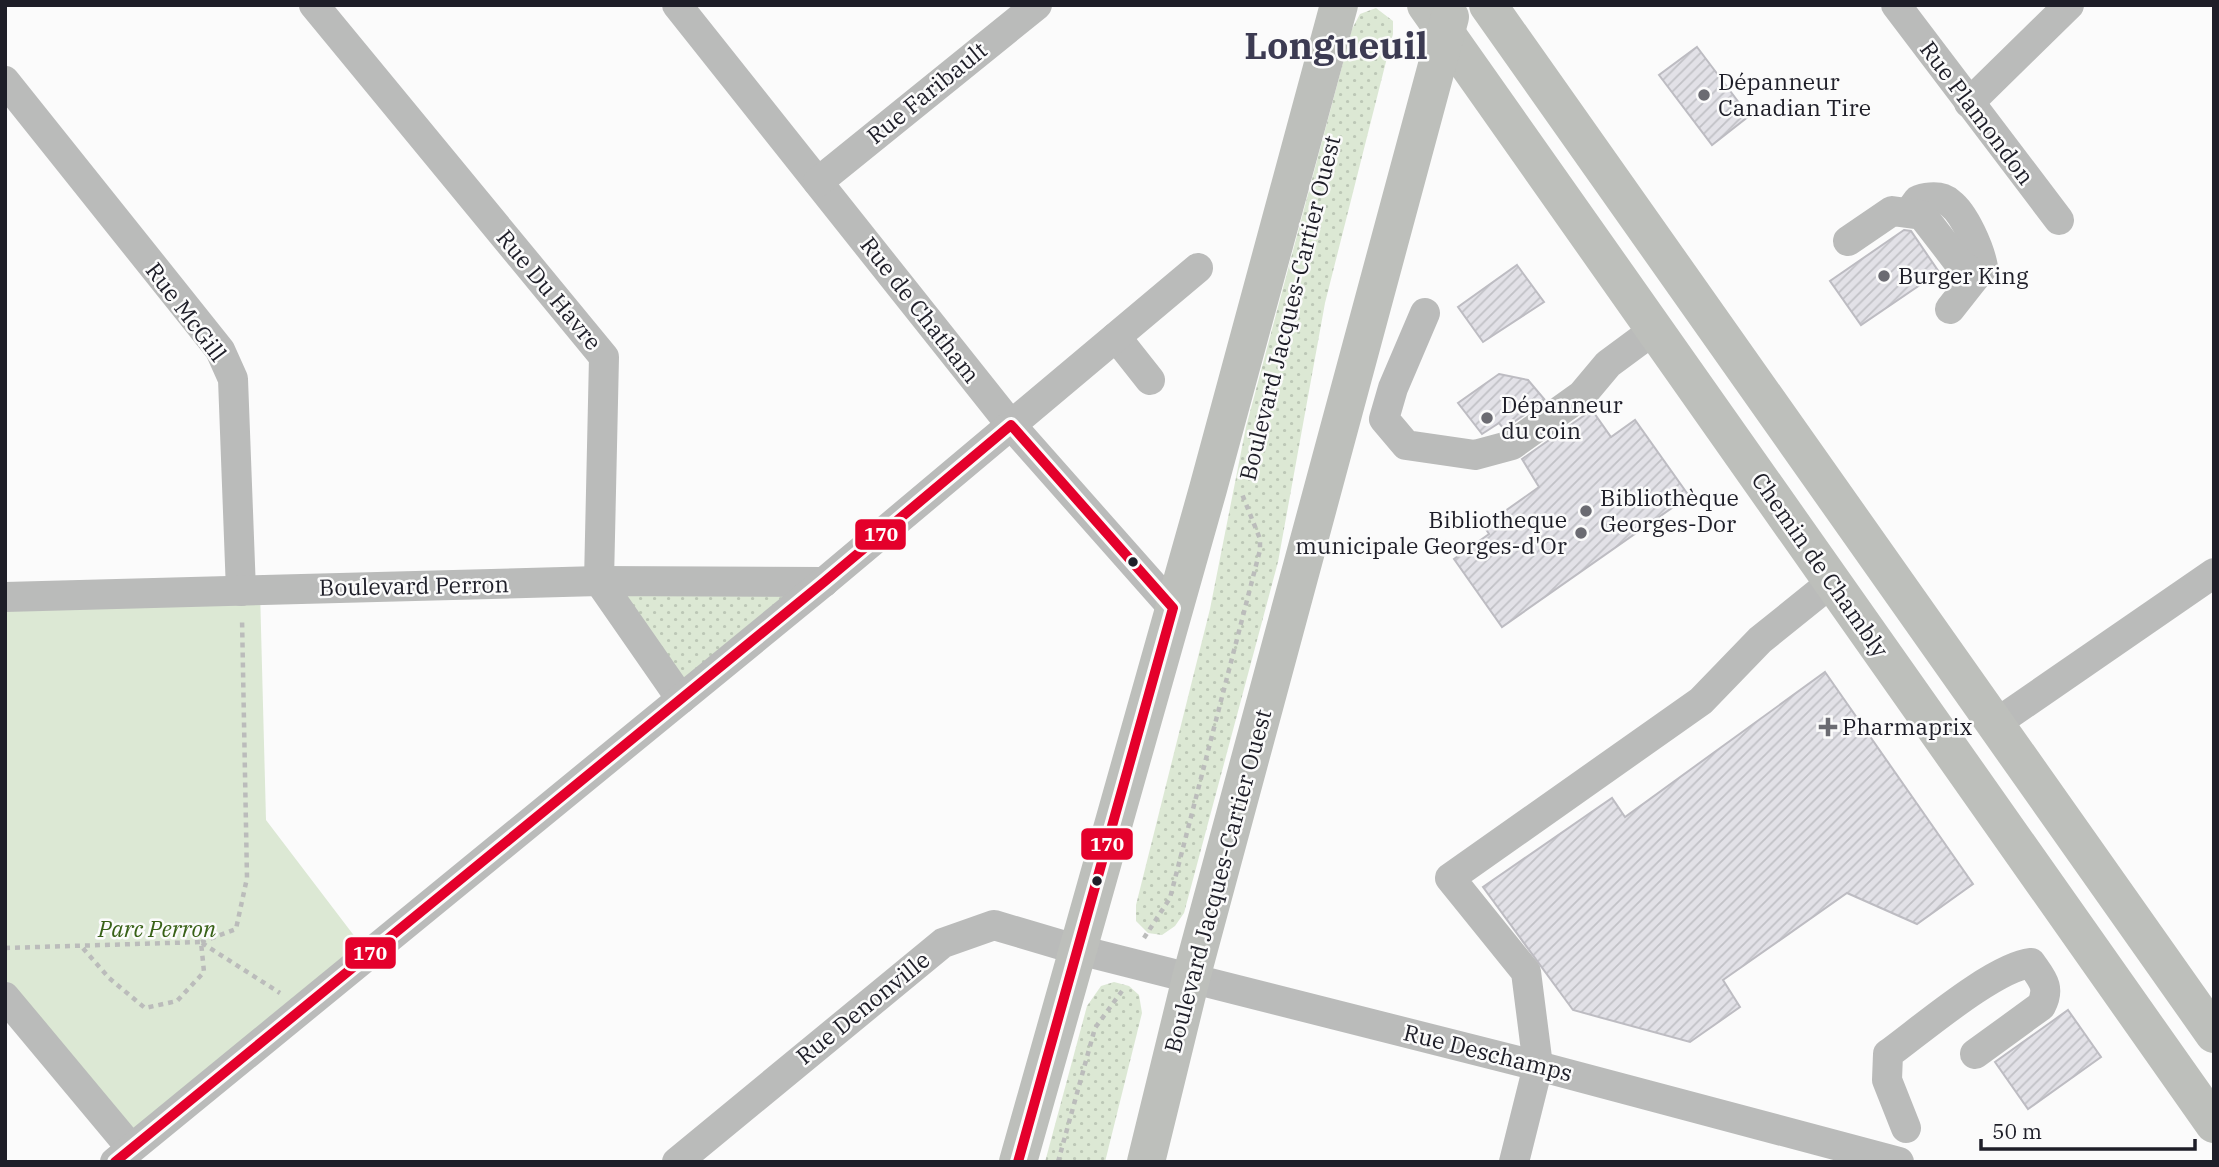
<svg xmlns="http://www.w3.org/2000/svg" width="2219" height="1167" viewBox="0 0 2219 1167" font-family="'IBM Plex Serif',serif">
	<defs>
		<pattern id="grass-dots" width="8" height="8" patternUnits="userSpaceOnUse" patternTransform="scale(1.75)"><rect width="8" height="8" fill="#dce8d4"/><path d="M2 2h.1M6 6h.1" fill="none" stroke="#bcc7b6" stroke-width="1.8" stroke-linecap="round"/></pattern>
		<pattern id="building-hatch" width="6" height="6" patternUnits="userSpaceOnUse" patternTransform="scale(1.75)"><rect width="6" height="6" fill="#e2e1e7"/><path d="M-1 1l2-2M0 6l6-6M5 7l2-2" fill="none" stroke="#c1c1c6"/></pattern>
	</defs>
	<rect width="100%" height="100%" fill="#fbfbfb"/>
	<g fill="url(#grass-dots)">
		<polygon points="1376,8 1393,21 1393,34 1325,303 1278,562 1184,913 1175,926 1162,935 1148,933 1136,921 1136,905 1210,609 1246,427 1352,29 1360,14"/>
		<polygon points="599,581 824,582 681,699"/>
		<polygon points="1114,982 1129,986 1139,995 1142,1013 1105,1162 1045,1162 1087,1006 1101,986"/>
	</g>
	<polygon fill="#dce8d4" points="260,590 266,820 368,954 131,1148 5,997 5,597"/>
	<g fill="url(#building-hatch)" stroke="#bdbcc2" stroke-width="2">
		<polygon points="1697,47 1749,116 1712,145 1659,75"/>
		<polygon points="1904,230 1911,231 1939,272 1861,325 1830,281"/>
		<polygon points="1517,265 1544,302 1483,342 1458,307"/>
		<polygon points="1499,374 1528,380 1545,400 1504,429 1499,423 1482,434 1458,403"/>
		<polygon points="1592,410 1611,437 1635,420 1689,496 1502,627 1454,559 1489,534 1484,526 1539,487 1522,459"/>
		<polygon points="1825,672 1973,884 1917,924 1847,893 1723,980 1740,1007 1690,1042 1573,1010 1483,887 1612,798 1625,817"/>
		<polygon points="2068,1010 2101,1057 2028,1109 1995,1062"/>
	</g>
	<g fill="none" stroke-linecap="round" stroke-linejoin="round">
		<g stroke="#bbbcbb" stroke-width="4.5" stroke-dasharray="5 5" stroke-linecap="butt">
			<polyline points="1144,938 1170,898 1260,550 1260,539 1242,494"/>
			<polyline points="201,942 236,929 247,878 242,618"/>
			<polyline points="202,943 280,993"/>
			<polyline points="5,948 201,942 204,972 177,1001 145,1008 109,978 81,946"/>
			<polyline points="1058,1162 1095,1028 1122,991"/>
		</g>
		<g stroke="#babbba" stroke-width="30">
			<polyline points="314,5 604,357 599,581 681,699"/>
			<polyline points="677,5 1011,425 1173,608"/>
			<polyline points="1896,5 2059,220"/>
			<polyline points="5,81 220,350 233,379 241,591"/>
			<polyline points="1969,103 2069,5"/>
			<polyline points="818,182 1037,5"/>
			<path d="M1910,211L1918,200C1928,197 1941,195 1950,203C1965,214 1980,250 1983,267L1976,276"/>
			<polyline points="1848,241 1892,211 1922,215 1959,263 1976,276 1950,309"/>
			<polyline points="1425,313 1393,388 1384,419 1406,445 1475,455 1512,445 1582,395 1608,364 1654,330"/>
			<polyline points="1116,337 1150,380"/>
			<polyline points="5,597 599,581 824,582"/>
			<polyline points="1995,724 2214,573"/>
			<polyline points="5,997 131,1148"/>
			<path d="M1906,1128L1887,1080L1888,1054C1920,1031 1994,967 2031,963C2042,979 2051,987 2041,1006L1975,1054"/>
			<polyline points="115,1162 824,582 1198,268"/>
			<polyline points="677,1162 943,943 994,925 1075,949 1538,1066 1899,1162"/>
			<polyline points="1514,1162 1538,1066 1526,972 1450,878 1701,701 1760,640 1832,582"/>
		</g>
		<g stroke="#bdbfbb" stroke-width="38">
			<polyline points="1426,5 2214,1124"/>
			<polyline points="1488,5 2214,1034"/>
			<polyline points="1018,1162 1208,489 1339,5"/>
			<polyline points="1146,1162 1191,978 1450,17"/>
		</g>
		<defs>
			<polyline id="bus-1" points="115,1162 824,582 1011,425 1173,608 1018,1162"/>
		</defs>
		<use href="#bus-1" stroke="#fbfbfb" stroke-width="16"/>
		<use href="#bus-1" stroke="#e4002b" stroke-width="10"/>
	</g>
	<g fill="#6b6b72" stroke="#fbfbfb" stroke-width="2.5">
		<circle cx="1704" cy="95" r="7"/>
		<circle cx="1884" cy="276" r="7"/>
		<circle cx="1487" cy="418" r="7"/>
		<circle cx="1586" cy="511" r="7"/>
		<circle cx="1581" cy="533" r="7"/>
		<path d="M1824.5 716.5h7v7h7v7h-7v7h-7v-7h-7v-7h7z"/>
	</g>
	<g fill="#1e1e28" stroke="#fbfbfb" stroke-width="2.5">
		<circle cx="1133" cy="562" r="6"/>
		<circle cx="1097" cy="881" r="6"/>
	</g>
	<g text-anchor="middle" stroke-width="5" stroke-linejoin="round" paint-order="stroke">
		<g font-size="23" fill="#1e1e28" stroke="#fbfbfb" text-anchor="start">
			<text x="1718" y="90">Dépanneur<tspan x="1718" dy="26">Canadian Tire</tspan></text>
			<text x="1898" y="284">Burger King</text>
			<text x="1501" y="413">Dépanneur<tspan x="1501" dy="26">du coin</tspan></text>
			<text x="1600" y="506">Bibliothèque<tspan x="1600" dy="26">Georges-Dor</tspan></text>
			<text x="1567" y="528" text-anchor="end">Bibliotheque<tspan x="1567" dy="26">municipale Georges-d'Or</tspan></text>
			<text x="1842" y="735">Pharmaprix</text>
		</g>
		<g font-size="23" fill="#1e1e28" stroke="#fbfbfb">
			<text transform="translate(927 93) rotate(-39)" y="8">Rue Faribault</text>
			<text transform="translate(1977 113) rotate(53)" y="8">Rue Plamondon</text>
			<text transform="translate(549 290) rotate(50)" y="8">Rue Du Havre</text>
			<text transform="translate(1290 308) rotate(-76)" y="8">Boulevard Jacques-Cartier Ouest</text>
			<text transform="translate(920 310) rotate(52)" y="8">Rue de Chatham</text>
			<text transform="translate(186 312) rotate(53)" y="8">Rue McGill</text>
			<text transform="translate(1820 565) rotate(55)" y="8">Chemin de Chambly</text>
			<text transform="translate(414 586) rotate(-1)" y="8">Boulevard Perron</text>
			<text transform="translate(1218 881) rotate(-75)" y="8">Boulevard Jacques-Cartier Ouest</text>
			<text transform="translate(863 1008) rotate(-39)" y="8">Rue Denonville</text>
			<text transform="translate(1488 1053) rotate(14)" y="8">Rue Deschamps</text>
		</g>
		<g font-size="23" font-style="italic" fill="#386117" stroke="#fbfbfb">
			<text x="157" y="937">Parc Perron</text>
		</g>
		<g font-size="37" font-weight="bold" fill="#3c3b52" stroke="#fbfbfb">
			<text x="1336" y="59">Longueuil</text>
		</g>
	</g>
	<g stroke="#fbfbfb" stroke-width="2.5">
		<rect x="854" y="518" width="53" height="33" rx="7" fill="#e4002b"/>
		<rect x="1080" y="827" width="54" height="34" rx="7" fill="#e4002b"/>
		<rect x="344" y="936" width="53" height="34" rx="7" fill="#e4002b"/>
	</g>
	<g font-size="19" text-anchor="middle" font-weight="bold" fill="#fff">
		<text x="881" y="541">170</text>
		<text x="1107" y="851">170</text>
		<text x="370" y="960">170</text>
	</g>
	<rect width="2219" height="1167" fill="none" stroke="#1e1e28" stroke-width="14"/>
	<path d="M1981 1139v10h214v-10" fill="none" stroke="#1e1e28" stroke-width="3.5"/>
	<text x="1992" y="1139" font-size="21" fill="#1e1e28" stroke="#fbfbfb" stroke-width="5" paint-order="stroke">50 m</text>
</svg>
